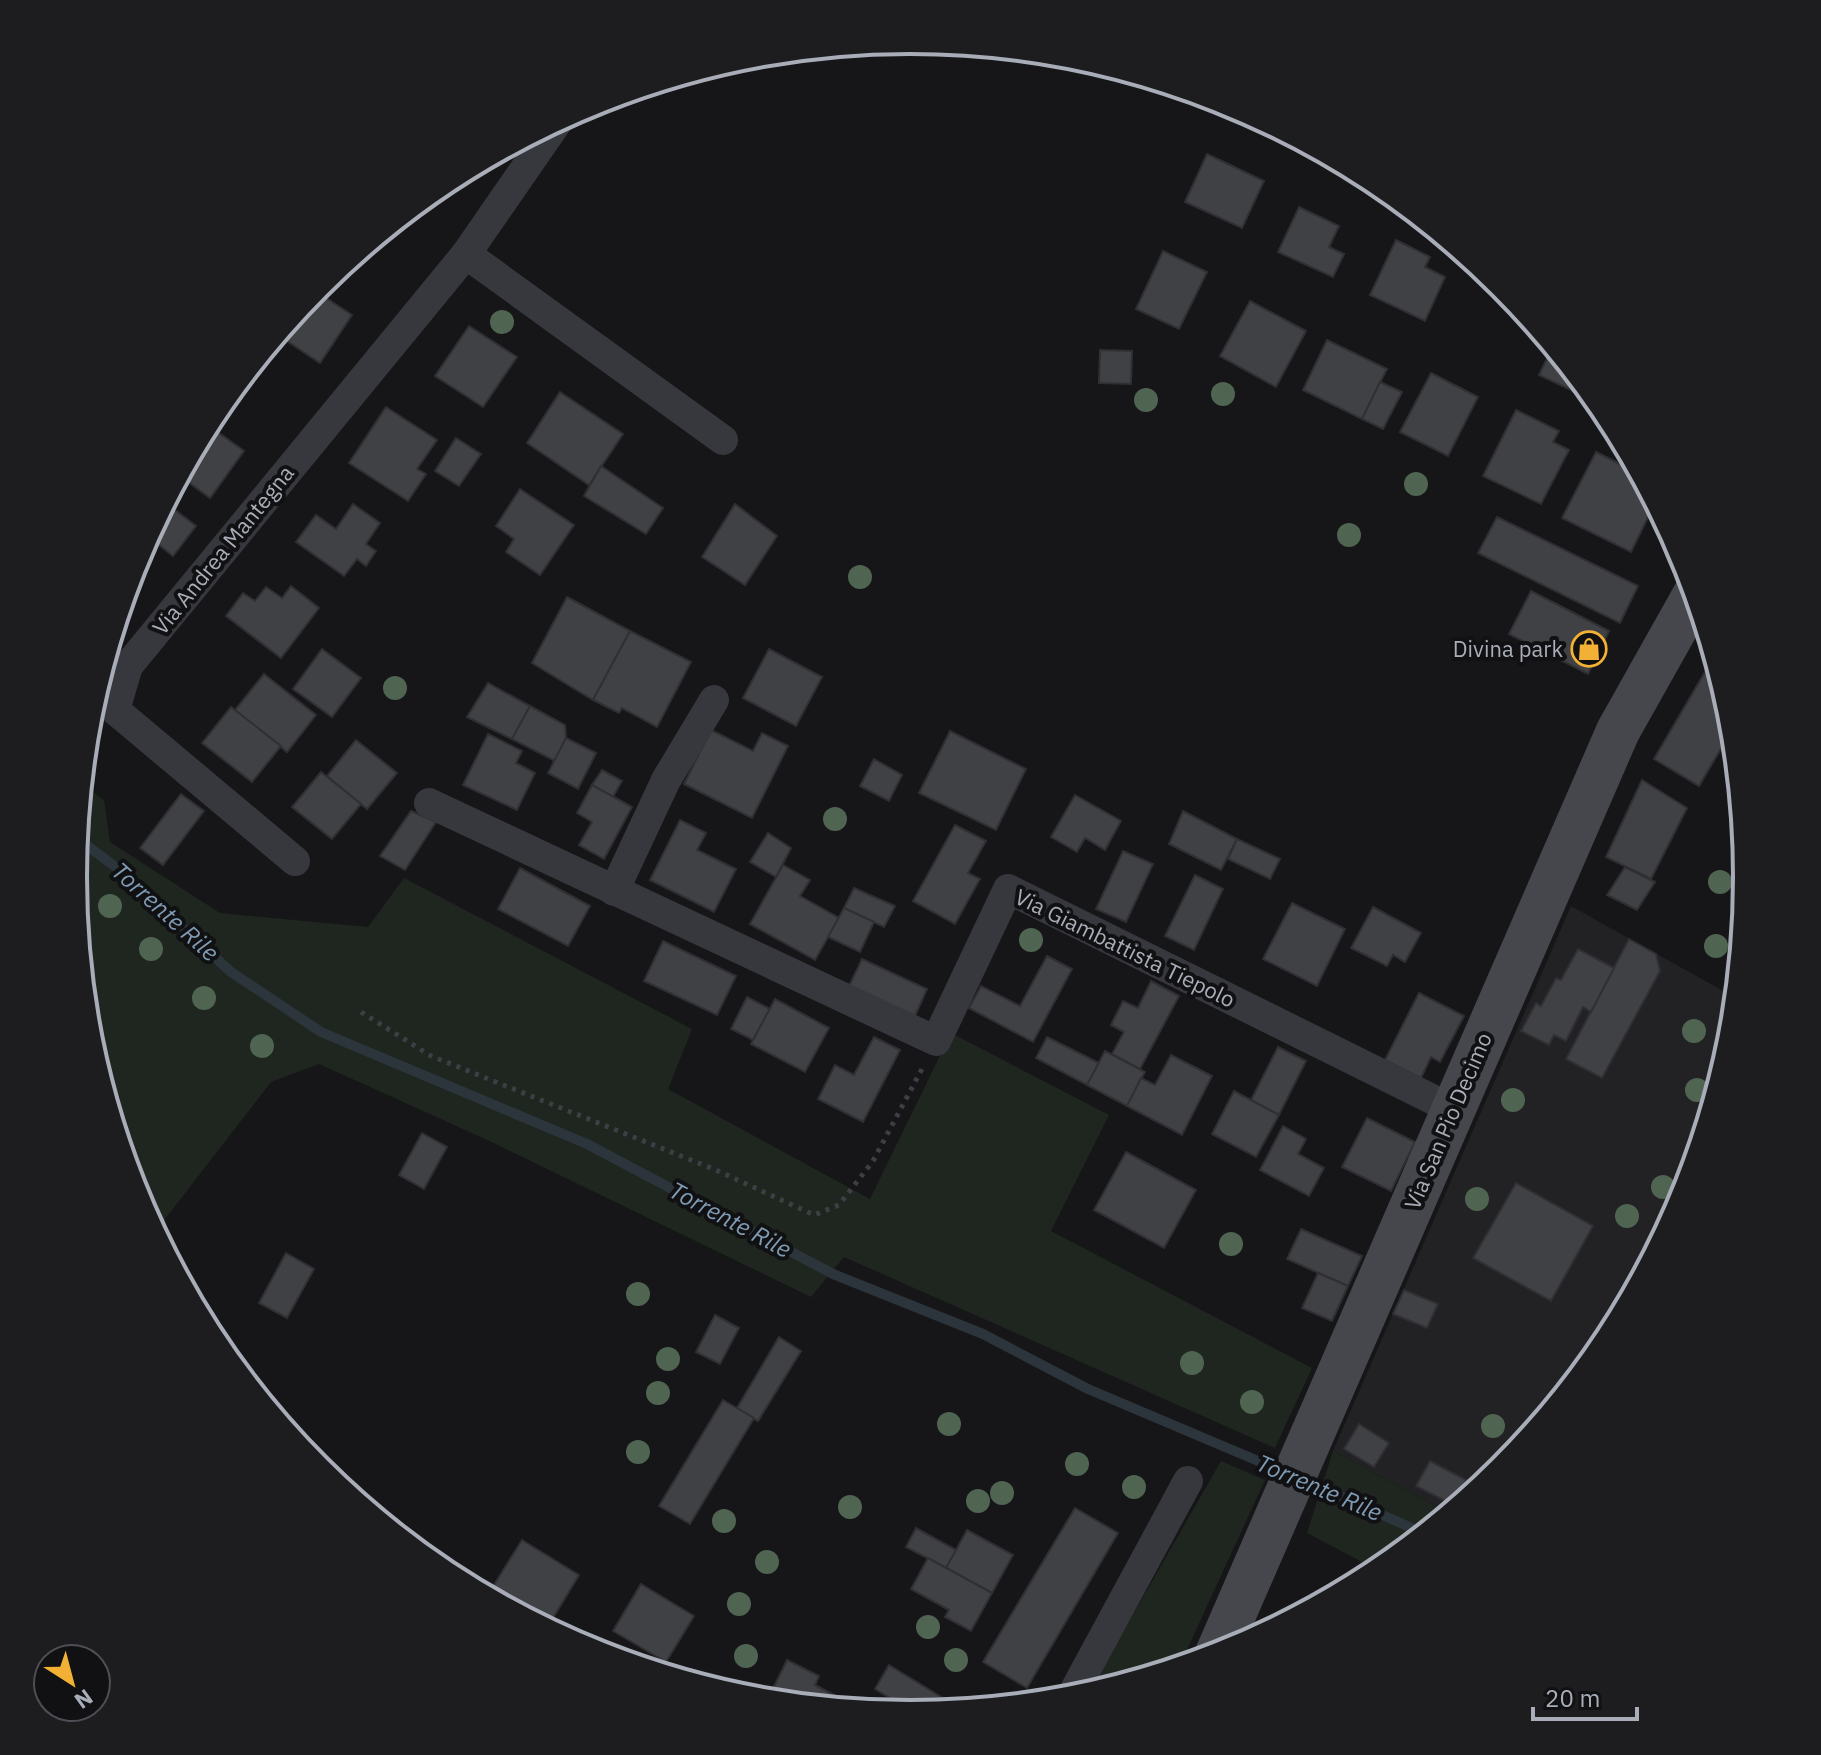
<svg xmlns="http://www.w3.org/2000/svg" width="1821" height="1755" viewBox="0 0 1821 1755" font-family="'IBM Plex Sans',sans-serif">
	<rect width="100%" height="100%" fill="#161618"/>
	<polygon fill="#222225" points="1571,906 1736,998 1732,1041 1684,1198 1607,1343 1502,1470 1449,1513 1333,1451"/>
	<g fill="#1e261f">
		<polygon points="82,785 104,800 110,842 220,913 368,927 404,878 692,1029 668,1089 870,1199 951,1033 1109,1115 1051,1231 1312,1368 1275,1448 844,1257 811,1297 483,1138 319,1064 271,1082 155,1232 137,1198 89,1040 73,877"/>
		<polygon points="1333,1451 1449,1513 1379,1571 1307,1533"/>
		<polygon points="1221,1461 1265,1480 1179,1667 1087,1695"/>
	</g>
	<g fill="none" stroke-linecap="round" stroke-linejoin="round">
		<g stroke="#2c353c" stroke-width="10">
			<polyline points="77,838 121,871 231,972 321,1032 587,1144 833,1274 983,1334 1088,1389 1284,1472"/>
			<polyline points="1302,1479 1425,1534"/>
		</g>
	</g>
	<g fill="#404145" stroke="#303034" stroke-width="2">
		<polygon points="1207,154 1264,181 1242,228 1185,202"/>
		<polygon points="1299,207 1339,226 1329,247 1344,254 1333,277 1278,252"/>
		<polygon points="1396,240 1430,257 1425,267 1445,277 1425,321 1370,295"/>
		<polygon points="1163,251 1207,272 1179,329 1136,309"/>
		<polygon points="314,290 352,315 320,363 278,335"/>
		<polygon points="1250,301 1306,331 1276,387 1220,356"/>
		<polygon points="469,326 517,357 483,407 435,376"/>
		<polygon points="1327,340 1387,369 1362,419 1303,390"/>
		<polygon points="1553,346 1599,403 1539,375"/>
		<polygon points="1100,350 1132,351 1131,384 1099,383"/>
		<polygon points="1431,373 1478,397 1448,456 1400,432"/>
		<polygon points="1380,382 1402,392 1383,429 1362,419"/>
		<polygon points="560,392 623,434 589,485 527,443"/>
		<polygon points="386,407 437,440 417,469 426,474 408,501 349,463"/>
		<polygon points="1516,410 1559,431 1553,442 1569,450 1541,504 1483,476"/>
		<polygon points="208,425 244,451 210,498 180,476"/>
		<polygon points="456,438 481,454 459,486 435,471"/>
		<polygon points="1596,452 1640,474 1655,503 1631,552 1562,518"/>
		<polygon points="601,466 663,508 646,534 584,496"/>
		<polygon points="520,489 574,525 540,575 506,552 514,539 496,526"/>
		<polygon points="166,503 196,526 173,556 148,536"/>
		<polygon points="353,504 380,523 366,544 376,551 366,566 357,559 344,576 296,542 316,515 336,529"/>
		<polygon points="735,504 777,536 745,585 702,557"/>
		<polygon points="1497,517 1638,586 1620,623 1478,553"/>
		<polygon points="291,586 319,608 281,658 226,616 243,593 255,601 266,587 282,598"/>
		<polygon points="1531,591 1609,631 1588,674 1509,634"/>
		<polygon points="567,597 630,631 593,700 532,663"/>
		<polygon points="630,631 691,662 657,727 622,708 619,713 593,700"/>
		<polygon points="322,649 361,678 332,717 293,689"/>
		<polygon points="769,649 822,677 796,726 743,698"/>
		<polygon points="1712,660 1716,663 1733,728 1699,786 1654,759"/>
		<polygon points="264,674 316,715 287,752 235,710"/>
		<polygon points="488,683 530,706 512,739 467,717"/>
		<polygon points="530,706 565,725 566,738 555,761 512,739"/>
		<polygon points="231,707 281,746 252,782 202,743"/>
		<polygon points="711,730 753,751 762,733 788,746 752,818 684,784"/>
		<polygon points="950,731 1026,769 996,830 919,793"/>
		<polygon points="488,734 522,751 516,763 535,773 517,810 463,785"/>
		<polygon points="566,738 596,753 578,789 548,773"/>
		<polygon points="356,740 397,773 367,809 327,776"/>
		<polygon points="874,759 902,775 889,801 860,786"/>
		<polygon points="602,770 622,781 613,797 592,785"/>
		<polygon points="321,772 361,804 332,839 292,807"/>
		<polygon points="1642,780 1687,808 1651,879 1606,857"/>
		<polygon points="592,785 632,807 604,859 579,845 592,822 577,813"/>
		<polygon points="181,794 204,811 163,865 140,848"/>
		<polygon points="1075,795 1121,821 1105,850 1085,838 1077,852 1051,837"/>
		<polygon points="411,811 436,822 405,870 380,856"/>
		<polygon points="1183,811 1237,839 1221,870 1169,844"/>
		<polygon points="680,820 706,833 697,850 736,869 714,912 650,880"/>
		<polygon points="955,825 986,841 968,873 980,879 955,924 913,901"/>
		<polygon points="768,833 791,848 776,877 750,862"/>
		<polygon points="1237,839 1280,859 1270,879 1228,859"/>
		<polygon points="1123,851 1153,864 1126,922 1096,909"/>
		<polygon points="783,865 810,880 800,896 839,918 815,960 750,924"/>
		<polygon points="1625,867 1655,882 1637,910 1607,895"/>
		<polygon points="520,868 590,906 568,946 498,909"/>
		<polygon points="1195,875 1223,889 1194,950 1165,936"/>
		<polygon points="854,888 895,906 884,927 844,908"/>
		<polygon points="1292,903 1345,929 1317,986 1263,959"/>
		<polygon points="1373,907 1421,933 1405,962 1393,955 1387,966 1351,948"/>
		<polygon points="844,908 874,922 860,952 828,937"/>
		<polygon points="1629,939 1656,954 1660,971 1602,1078 1566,1059"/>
		<polygon points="663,941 736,976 717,1015 644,981"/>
		<polygon points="1578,949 1614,968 1591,1012 1583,1007 1566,1041 1554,1035 1549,1045 1521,1031 1536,1003 1541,1006 1556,978 1561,980"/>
		<polygon points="1047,956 1072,969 1033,1042 969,1008 981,986 1020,1006"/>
		<polygon points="862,959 927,989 915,1016 849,986"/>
		<polygon points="1151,981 1179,996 1140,1069 1112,1054 1124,1032 1111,1025 1123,1001 1138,1008"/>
		<polygon points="1419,993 1464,1016 1440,1062 1431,1057 1421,1078 1385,1060"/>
		<polygon points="747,997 770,1009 753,1040 731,1029"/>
		<polygon points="775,999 829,1028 805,1072 751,1044"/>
		<polygon points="874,1037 900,1050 863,1122 818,1099 835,1065 854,1075"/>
		<polygon points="1047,1037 1099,1063 1087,1085 1036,1058"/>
		<polygon points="1278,1047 1306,1061 1279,1115 1251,1100"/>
		<polygon points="1105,1051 1145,1072 1127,1106 1087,1085"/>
		<polygon points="1171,1055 1212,1076 1182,1135 1127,1106 1141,1078 1155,1085"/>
		<polygon points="1234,1091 1279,1115 1256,1157 1212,1134"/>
		<polygon points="1367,1118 1415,1142 1391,1191 1342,1167"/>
		<polygon points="1283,1126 1306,1139 1298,1154 1324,1168 1309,1196 1260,1170"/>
		<polygon points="422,1133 447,1147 424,1189 399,1175"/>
		<polygon points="1126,1152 1196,1190 1164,1248 1094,1210"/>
		<polygon points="1516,1183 1593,1226 1551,1301 1473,1258"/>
		<polygon points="1301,1229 1362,1256 1348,1286 1287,1259"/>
		<polygon points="286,1253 314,1269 287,1318 259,1303"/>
		<polygon points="1318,1273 1348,1286 1332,1321 1302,1308"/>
		<polygon points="1404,1290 1438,1304 1427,1328 1393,1314"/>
		<polygon points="715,1315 739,1328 720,1364 696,1352"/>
		<polygon points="779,1337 801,1351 758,1421 737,1408"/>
		<polygon points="723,1400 754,1418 690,1524 659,1506"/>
		<polygon points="1359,1424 1389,1443 1374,1467 1344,1449"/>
		<polygon points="1430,1461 1466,1480 1453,1505 1416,1486"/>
		<polygon points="1075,1508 1118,1533 1027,1688 983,1662"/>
		<polygon points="916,1528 956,1550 946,1568 906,1547"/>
		<polygon points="967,1530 1013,1555 992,1593 946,1568"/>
		<polygon points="522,1540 579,1575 547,1628 487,1596"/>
		<polygon points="928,1558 992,1593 971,1631 945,1617 949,1610 911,1589"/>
		<polygon points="641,1584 694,1616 666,1662 613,1631"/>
		<polygon points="787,1660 819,1676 815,1685 834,1695 828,1707 767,1701"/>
		<polygon points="889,1665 943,1698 934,1713 916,1714 875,1689"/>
	</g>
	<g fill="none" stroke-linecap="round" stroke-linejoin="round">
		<polyline stroke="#3d3f44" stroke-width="5" stroke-dasharray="4 6" stroke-linecap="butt" points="361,1012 431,1056 716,1170 814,1215 839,1205 873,1161 923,1067"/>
		<g stroke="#37383d" stroke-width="30">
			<polyline points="466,254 723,440"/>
			<polyline points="429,803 936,1041 1008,889 1452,1109"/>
			<polyline points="295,861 115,710 128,666 466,254 558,121"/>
			<polyline points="614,891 666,780 714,700"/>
			<polyline points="1070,1699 1188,1481"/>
		</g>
		<polyline stroke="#45474d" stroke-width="44" points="1216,1656 1618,731 1695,594"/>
	</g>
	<g fill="#506452">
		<circle cx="502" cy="322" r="12"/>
		<circle cx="1223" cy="394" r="12"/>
		<circle cx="1146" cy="400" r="12"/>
		<circle cx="1416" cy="484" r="12"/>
		<circle cx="1349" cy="535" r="12"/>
		<circle cx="860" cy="577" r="12"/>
		<circle cx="395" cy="688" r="12"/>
		<circle cx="835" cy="819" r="12"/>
		<circle cx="1720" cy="882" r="12"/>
		<circle cx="110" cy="906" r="12"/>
		<circle cx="1031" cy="940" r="12"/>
		<circle cx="1716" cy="946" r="12"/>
		<circle cx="151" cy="949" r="12"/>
		<circle cx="204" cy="998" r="12"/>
		<circle cx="1694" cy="1031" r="12"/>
		<circle cx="262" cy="1046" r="12"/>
		<circle cx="1697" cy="1090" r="12"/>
		<circle cx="1513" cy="1100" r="12"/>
		<circle cx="1663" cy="1187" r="12"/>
		<circle cx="1477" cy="1199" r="12"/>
		<circle cx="1627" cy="1216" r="12"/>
		<circle cx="1231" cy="1244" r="12"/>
		<circle cx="638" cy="1294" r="12"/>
		<circle cx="668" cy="1359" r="12"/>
		<circle cx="1192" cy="1363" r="12"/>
		<circle cx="658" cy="1393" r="12"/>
		<circle cx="1252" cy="1402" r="12"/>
		<circle cx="949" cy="1424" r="12"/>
		<circle cx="1493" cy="1426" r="12"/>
		<circle cx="638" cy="1452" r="12"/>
		<circle cx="1077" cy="1464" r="12"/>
		<circle cx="1134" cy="1487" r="12"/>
		<circle cx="1002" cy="1493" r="12"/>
		<circle cx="978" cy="1501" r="12"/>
		<circle cx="850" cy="1507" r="12"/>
		<circle cx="724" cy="1521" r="12"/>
		<circle cx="767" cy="1562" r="12"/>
		<circle cx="739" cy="1604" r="12"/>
		<circle cx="928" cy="1627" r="12"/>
		<circle cx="746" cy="1656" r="12"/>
		<circle cx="956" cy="1660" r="12"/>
	</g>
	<defs>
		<symbol id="shop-ring" viewBox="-11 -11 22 22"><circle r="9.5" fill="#111113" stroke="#f2b134" stroke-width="1.5"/><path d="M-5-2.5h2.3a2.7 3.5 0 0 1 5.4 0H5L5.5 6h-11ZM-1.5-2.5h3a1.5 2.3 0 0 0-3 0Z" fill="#f2b134"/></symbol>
	</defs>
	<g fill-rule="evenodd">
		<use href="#shop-ring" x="1569" y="629" width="40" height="40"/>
	</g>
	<g text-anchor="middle" stroke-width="8" stroke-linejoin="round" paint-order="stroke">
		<g font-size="22" fill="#a8adb8" stroke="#111113">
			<text transform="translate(223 550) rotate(-51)" y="8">Via Andrea Mantegna</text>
			<text transform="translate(1125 948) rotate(26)" y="8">Via Giambattista Tiepolo</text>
			<text transform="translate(1448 1121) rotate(-67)" y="8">Via San Pio Decimo</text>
		</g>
		<g font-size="22" fill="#a8adb8" stroke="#111113" text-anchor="end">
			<text x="1563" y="657">Divina park</text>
		</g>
		<g font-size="24" font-style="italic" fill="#7f9bb3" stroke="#111113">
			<text transform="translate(165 912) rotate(42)" y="8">Torrente Rile</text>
			<text transform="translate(730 1220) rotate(28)" y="8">Torrente Rile</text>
			<text transform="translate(1319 1488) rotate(23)" y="8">Torrente Rile</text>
		</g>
	</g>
	<path d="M0 0H1821V1755H0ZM87 877a823 823 0 1 1 1646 0a823 823 0 1 1-1646 0Z" fill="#1d1d20" fill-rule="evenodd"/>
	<path fill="none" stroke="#a8adb8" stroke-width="4" d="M87 877a823 823 0 1 1 1646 0a823 823 0 1 1-1646 0Z"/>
	<g transform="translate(72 1683) rotate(144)"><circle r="38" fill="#111113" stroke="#4d4f55" stroke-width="2"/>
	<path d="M0-6L14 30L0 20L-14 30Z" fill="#f2b134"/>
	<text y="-12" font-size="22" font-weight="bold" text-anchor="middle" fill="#a8adb8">N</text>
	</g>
	<path d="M1533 1707v12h104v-12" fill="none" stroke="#a8adb8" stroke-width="4"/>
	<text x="1545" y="1707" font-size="24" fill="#a8adb8" stroke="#111113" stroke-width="6" paint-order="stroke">20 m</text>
</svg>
